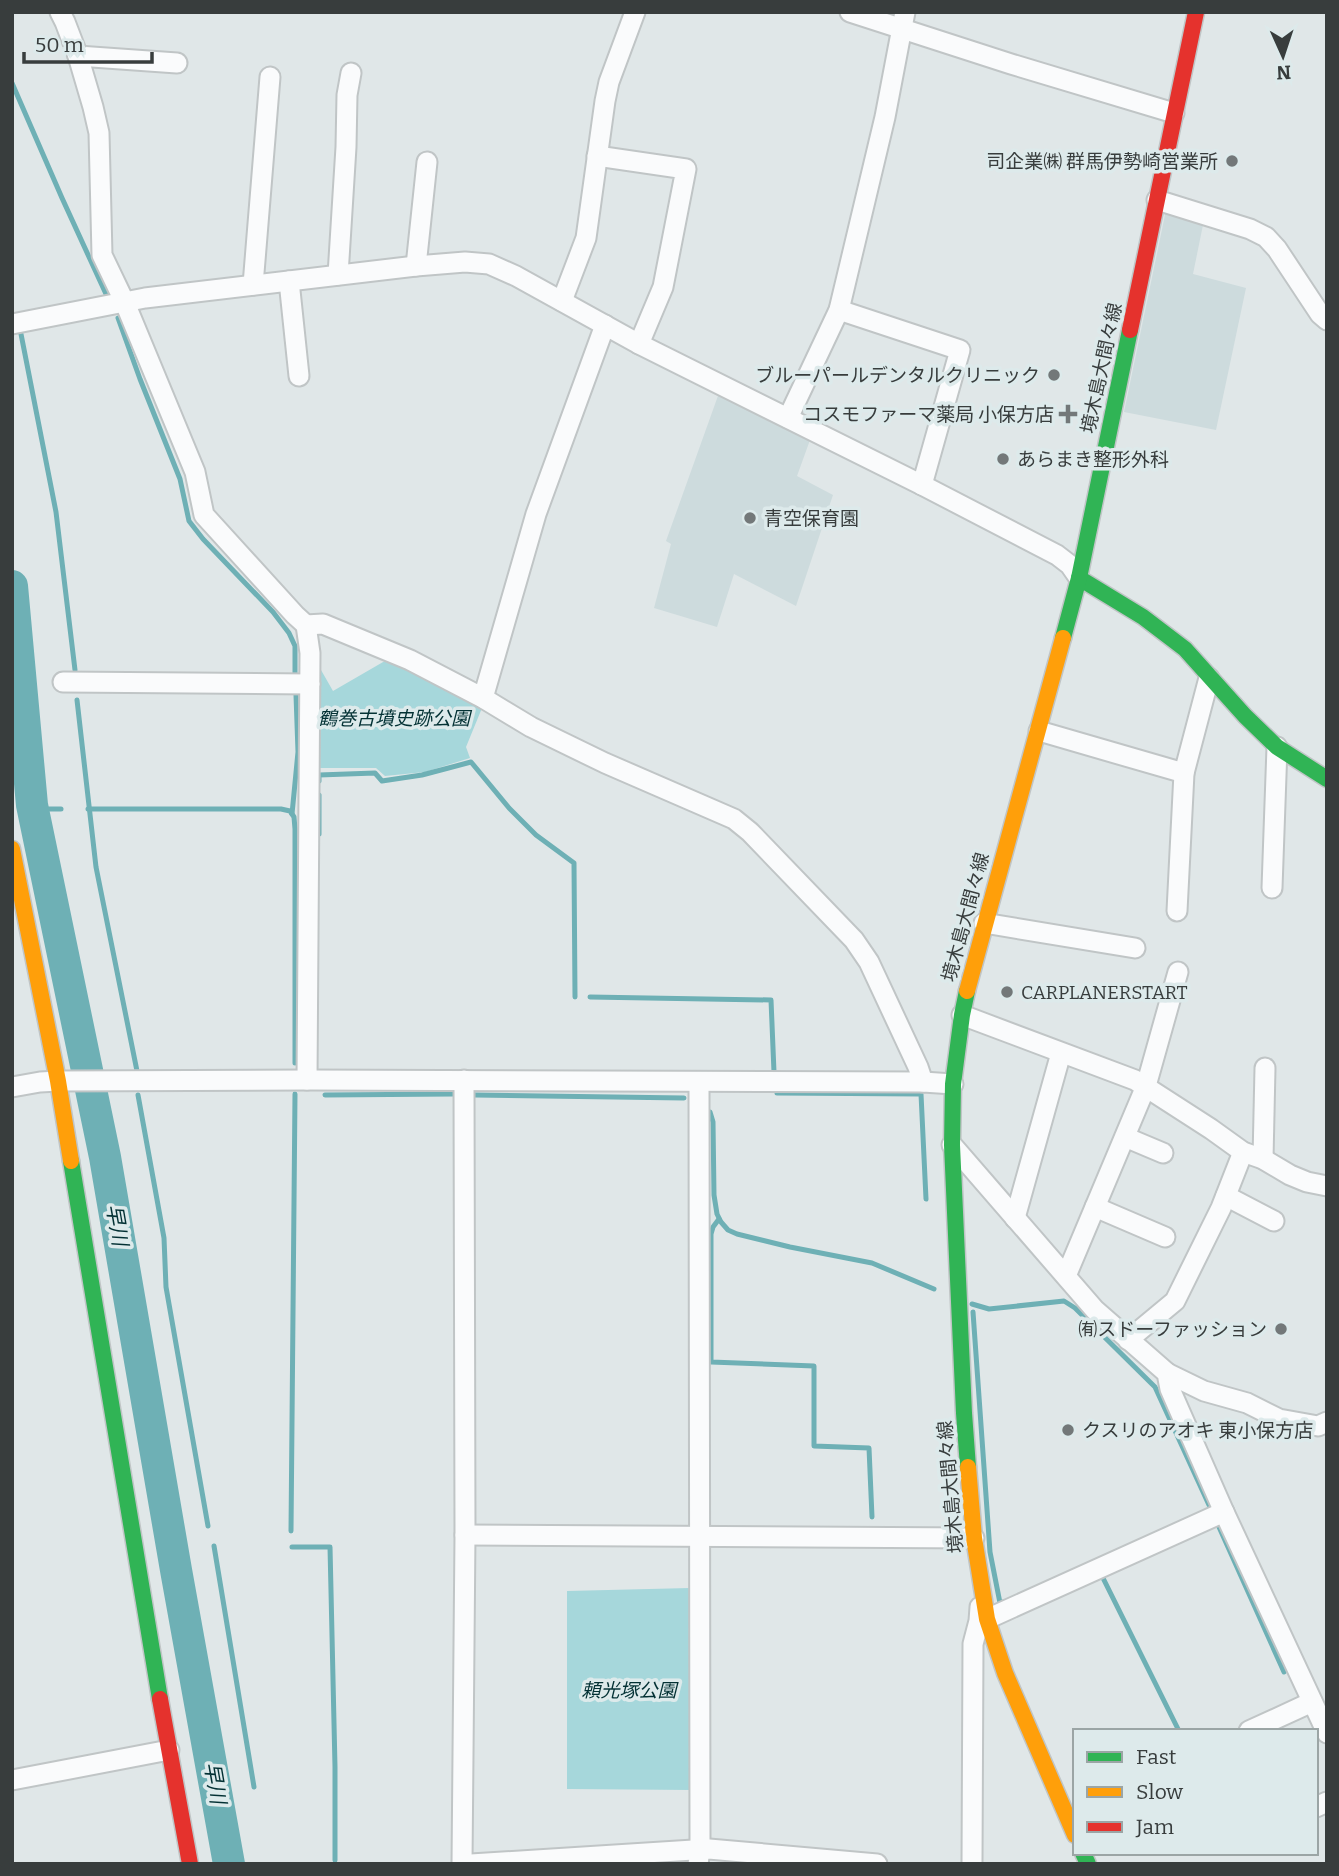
<svg xmlns="http://www.w3.org/2000/svg" width="1339" height="1876" viewBox="0 0 1339 1876" font-family="Bitter,'Noto Sans JP',serif">
	<rect width="100%" height="100%" fill="#e0e7e8"/>
	<g fill="#cddbdd">
		<polygon points="1166,210 1204,220 1193,274 1246,288 1216,430 1124,412"/>
		<polygon points="719,393 810,440 797,476 833,495 796,606 734,574 717,627 654,608 671,544 666,541"/>
	</g>
	<g fill="#a6d7db">
		<polygon points="390,658 482,708 466,747 470,758 425,772 385,776 376,768 314,768 317,663 333,691"/>
		<polygon points="690,1588 691,1790 567,1789 567,1591"/>
	</g>
	<g fill="none" stroke-linecap="round" stroke-linejoin="round">
		<g stroke="#6eb0b5" stroke-width="5">
			<polyline points="12,83 62,198 106,294"/>
			<polyline points="118,318 140,379 180,479 189,521 203,539 273,612 289,633 295,646 295,675"/>
			<polyline points="21,334 56,512 75,670"/>
			<polyline points="77,700 96,867 137,1071"/>
			<polyline points="319,781 319,775 375,773 382,781 422,775 471,762 509,808 536,835 574,863 575,997"/>
			<polyline points="33,809 61,809"/>
			<polyline points="88,809 281,809 290,811 294,817 295,829 295,1063"/>
			<polyline points="292,814 298,752 296,695"/>
			<polyline points="319,834 319,795"/>
			<polyline points="590,997 771,1000 774,1072"/>
			<polyline points="777,1093 921,1094 926,1199"/>
			<polyline points="138,1095 164,1238 166,1287 208,1526"/>
			<polyline points="325,1095 453,1094"/>
			<polyline points="475,1095 684,1098"/>
			<polyline points="710,1112 713,1122 714,1195 717,1214 721,1222 728,1230 737,1234 790,1247 872,1263 934,1289"/>
			<polyline points="719,1219 713,1227 711,1234 711,1362 814,1366 814,1446 869,1448 872,1517"/>
			<polyline points="972,1304 989,1309 1064,1301 1075,1308 1155,1387 1209,1505"/>
			<polyline points="973,1312 990,1552 1000,1603 1003,1602"/>
			<polyline points="1219,1527 1284,1672"/>
			<polyline points="291,1531 295,1094"/>
			<polyline points="214,1546 254,1787"/>
			<polyline points="292,1547 330,1547 335,1767 335,1860"/>
			<polyline points="1101,1574 1179,1731"/>
		</g>
		<polyline stroke="#6eb0b5" stroke-width="32" points="12,586 32,805 105,1157 176,1570 229,1864"/>
		<defs>
			<g id="street">
				<polyline points="60,12 65,22 78,56 93,107 99,133 102,255 125,303 195,472 204,515 295,615 306,625 323,624 410,660 483,698 531,727 605,763 734,819 750,832 854,940 869,962 918,1067 923,1082"/>
				<polyline points="850,12 1011,64 1174,113"/>
				<polyline points="78,56 177,63"/>
				<polyline points="597,156 686,169 663,287 639,344"/>
				<polyline points="1157,200 1250,229 1266,237 1277,249 1320,314 1327,320"/>
				<polyline points="416,266 427,162"/>
				<polyline points="338,275 346,147 347,95 351,73"/>
				<polyline points="289,281 299,376"/>
				<polyline points="253,285 270,77"/>
				<polyline points="562,301 586,238 605,101 609,82 635,12"/>
				<polyline points="839,310 960,350 922,485"/>
				<polyline points="12,324 145,298 416,266 465,262 489,264 516,276 639,344 922,485 1057,555 1070,565 1079,578"/>
				<polyline points="788,418 839,310 885,117 905,12"/>
				<polyline points="306,625 310,653 307,1080"/>
				<polyline points="63,682 310,684"/>
				<polyline points="483,698 536,514 605,325"/>
				<polyline points="1039,731 1184,773"/>
				<polyline points="1272,888 1277,747"/>
				<polyline points="1177,911 1184,773 1209,678"/>
				<polyline points="984,923 1135,948"/>
				<polyline points="962,1015 1135,1080 1211,1129 1243,1152 1263,1159 1290,1175 1307,1182 1327,1186"/>
				<polyline points="12,1087 40,1082 58,1081 307,1080 923,1082 953,1084"/>
				<polyline points="1125,1137 1163,1153"/>
				<polyline points="952,1145 1095,1310 1167,1373 1170,1389 1224,1512 1327,1733"/>
				<polyline points="1263,1159 1265,1068"/>
				<polyline points="1226,1196 1274,1221"/>
				<polyline points="1095,1207 1165,1237"/>
				<polyline points="1015,1218 1061,1053"/>
				<polyline points="1066,1276 1146,1086 1178,972"/>
				<polyline points="1128,1340 1175,1301 1221,1208 1243,1152"/>
				<polyline points="1167,1373 1204,1391 1247,1403 1279,1419 1318,1426 1327,1422"/>
				<polyline points="465,1535 974,1538"/>
				<polyline points="987,1619 1224,1512"/>
				<polyline points="1249,1731 1312,1702"/>
				<polyline points="12,1780 169,1750"/>
				<polyline points="1316,1807 1327,1802"/>
				<polyline points="462,1864 465,1535 464,1080"/>
				<polyline points="471,1864 709,1849 877,1864"/>
				<polyline points="698,1864 700,1850 699,1082"/>
				<polyline points="972,1864 973,1644 979,1621 980,1607"/>
			</g>
			<g id="fast">
				<polyline points="1079,578 1143,617 1185,649 1245,716 1277,747 1327,779"/>
				<polyline points="1063,638 1079,578 1130,330"/>
				<polyline points="967,991 962,1015 953,1084 952,1145 964,1413 968,1467"/>
				<polyline points="71,1161 160,1699"/>
				<polyline points="1083,1853 1088,1864"/>
			</g>
			<g id="slow">
				<polyline points="12,849 58,1081 71,1161"/>
				<polyline points="967,991 1063,638"/>
				<polyline points="968,1467 974,1538 987,1619 1005,1673 1075,1835"/>
			</g>
			<g id="jam">
				<polyline points="1130,330 1196,12"/>
				<polyline points="160,1699 190,1864"/>
			</g>
		</defs>
		<use href="#street" stroke="#c0c5c6" stroke-width="23"/>
		<use href="#fast" stroke="#c0c5c6" stroke-width="19"/>
		<use href="#slow" stroke="#c0c5c6" stroke-width="19"/>
		<use href="#jam" stroke="#c0c5c6" stroke-width="19"/>
		<use href="#street" stroke="#fafbfc" stroke-width="19"/>
		<use href="#fast" stroke="#30b455" stroke-width="16"/>
		<use href="#slow" stroke="#ff9f0a" stroke-width="16"/>
		<use href="#jam" stroke="#e5322d" stroke-width="16"/>
	</g>
	<g fill="#737879" stroke="#ddeaeb" stroke-width="2.5">
		<circle cx="1232" cy="161" r="7"/>
		<circle cx="1054" cy="375" r="7"/>
		<path d="M1064.5 403.5h7v7h7v7h-7v7h-7v-7h-7v-7h7z"/>
		<circle cx="1003" cy="459" r="7"/>
		<circle cx="750" cy="518" r="7"/>
		<circle cx="1007" cy="992" r="7"/>
		<circle cx="1281" cy="1329" r="7"/>
		<circle cx="1068" cy="1430" r="7"/>
	</g>
	<g text-anchor="middle" stroke-width="7" stroke-linejoin="round" paint-order="stroke">
		<g font-size="19" fill="#383d3d" stroke="#ddeaeb" text-anchor="end">
			<text x="1218" y="168">司企業㈱ 群馬伊勢崎営業所</text>
			<text x="1040" y="382">ブルーパールデンタルクリニック</text>
			<text x="1054" y="421">コスモファーマ薬局 小保方店</text>
			<text x="1017" y="466" text-anchor="start">あらまき整形外科</text>
			<text x="764" y="525" text-anchor="start">青空保育園</text>
			<text x="1021" y="999" text-anchor="start">CARPLANERSTART</text>
			<text x="1267" y="1336">㈲スドーファッション</text>
			<text x="1082" y="1437" text-anchor="start">クスリのアオキ 東小保方店</text>
		</g>
		<g font-size="19" fill="#383d3d" stroke="#ddeaeb">
			<text transform="translate(1101 368) rotate(-78)" y="7">境木島大間々線</text>
			<text transform="translate(965 917) rotate(-75)" y="7">境木島大間々線</text>
			<text transform="translate(950 1487) rotate(-95)" y="7">境木島大間々線</text>
		</g>
		<g font-size="19" font-style="italic" fill="#033134" stroke="#ddeaeb">
			<text x="394" y="725">鶴巻古墳史跡公園</text>
			<text x="629" y="1697">頼光塚公園</text>
		</g>
		<g font-size="21" font-style="italic" fill="#033134" stroke="#ddeaeb">
			<text transform="translate(117 1225) rotate(80)" y="7">早川</text>
			<text transform="translate(215 1783) rotate(80)" y="7">早川</text>
		</g>
	</g>
	<rect width="1339" height="1876" fill="none" stroke="#383d3d" stroke-width="28"/>
	<rect x="1073" y="1729" width="245" height="126" fill="#ddeaeb" stroke="#9ba5a5" stroke-width="2"/>
	<rect x="1087" y="1752" width="35" height="10" fill="#30b455" stroke="#9ba5a5" stroke-width="2"/>
	<text x="1136" y="1764" font-size="21" fill="#383d3d">Fast</text>
	<rect x="1087" y="1787" width="35" height="10" fill="#ff9f0a" stroke="#9ba5a5" stroke-width="2"/>
	<text x="1136" y="1799" font-size="21" fill="#383d3d">Slow</text>
	<rect x="1087" y="1822" width="35" height="10" fill="#e5322d" stroke="#9ba5a5" stroke-width="2"/>
	<text x="1136" y="1834" font-size="21" fill="#383d3d">Jam</text>
	<g transform="translate(1283 56) rotate(177)" stroke="#ddeaeb" stroke-width="5" paint-order="stroke">
	<path d="M0-5L12 26L0 18L-12 26Z" fill="#383d3d"/>
	<text y="-10" font-size="19" font-weight="bold" text-anchor="middle" fill="#383d3d">N</text>
	</g>
	<path d="M24 52v10h128v-10" fill="none" stroke="#383d3d" stroke-width="3.5"/>
	<text x="35" y="52" font-size="21" fill="#383d3d" stroke="#ddeaeb" stroke-width="5" paint-order="stroke">50 m</text>
</svg>
